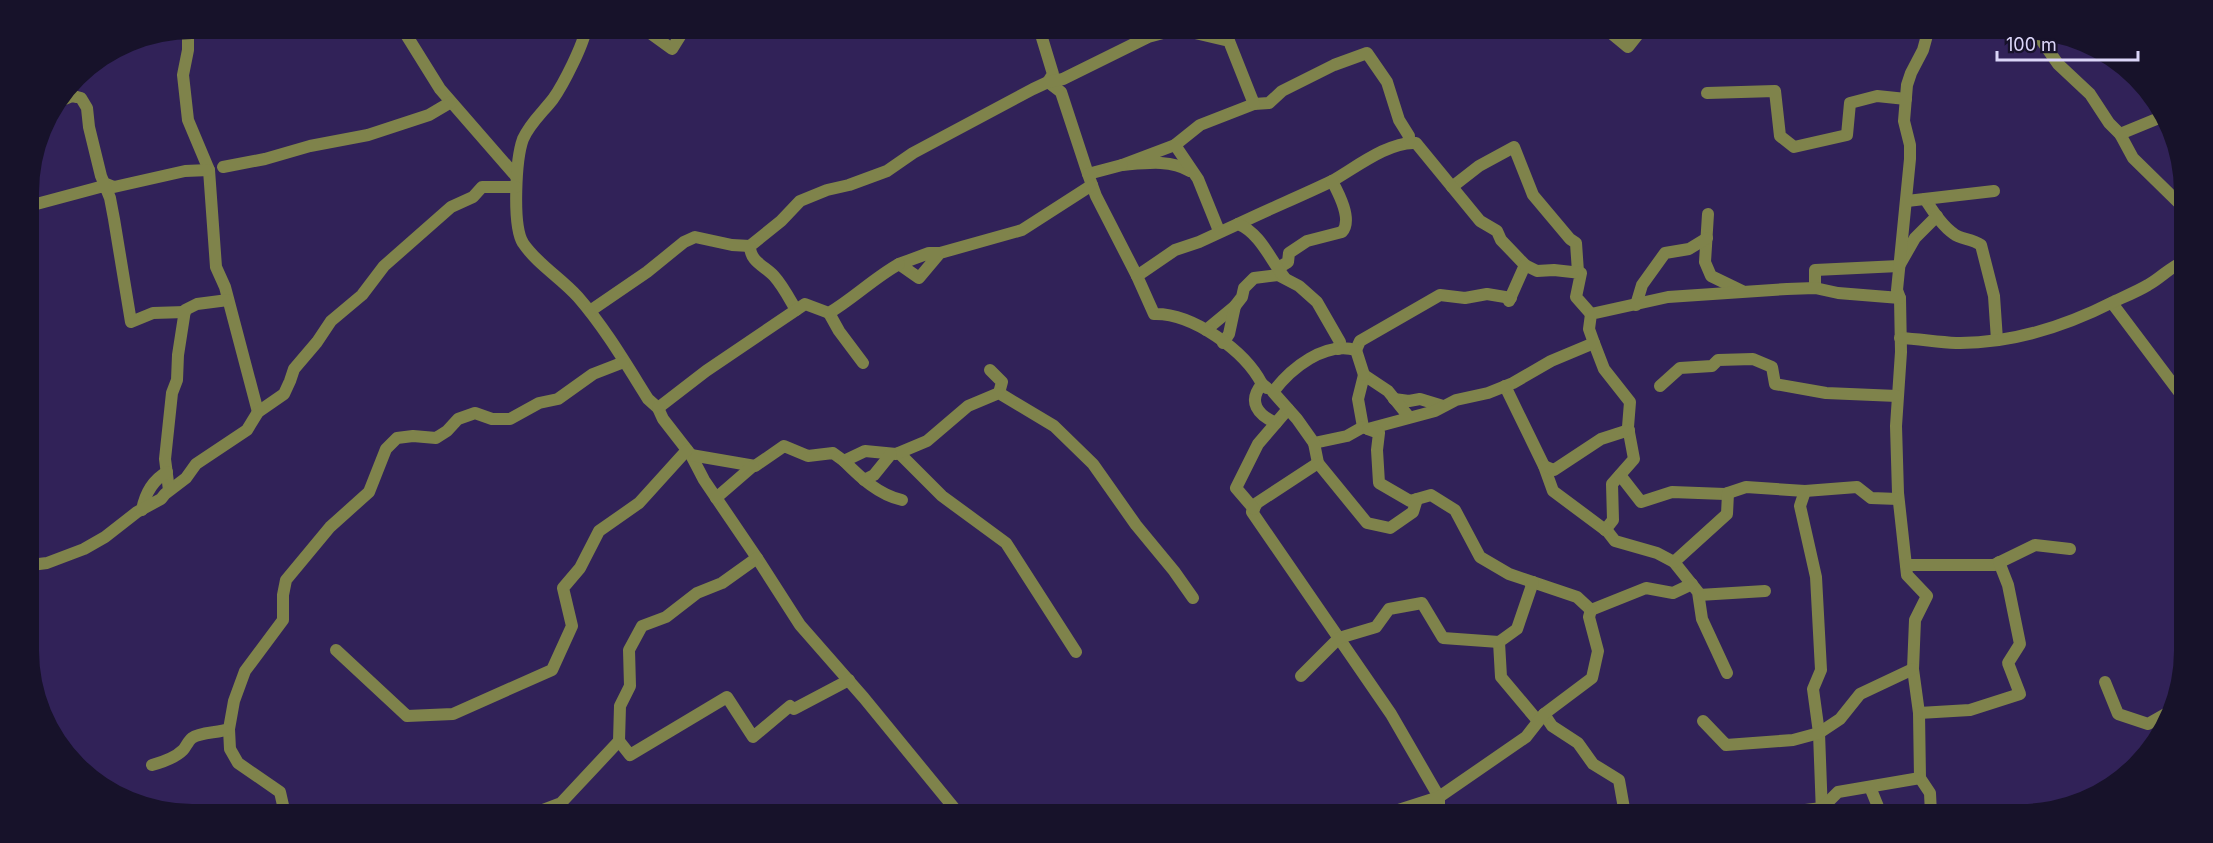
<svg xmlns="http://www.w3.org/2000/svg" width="2213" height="843" viewBox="0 0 2213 843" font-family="Inter,sans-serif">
	<rect width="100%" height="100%" fill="#312258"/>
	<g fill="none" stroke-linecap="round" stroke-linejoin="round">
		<g stroke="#7f834b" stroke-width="12">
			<polyline points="402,28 440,89 515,175"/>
			<path d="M586,28C584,44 563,85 553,99C543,112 530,123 523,139C516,158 512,225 523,243C537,264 561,278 578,297C605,328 626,364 648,399L658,408L663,419L691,455L704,480L757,558L800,625L864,698L959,814"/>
			<polyline points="643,28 672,49 685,28"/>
			<polyline points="1039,28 1053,74 1048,82 1061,92 1063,98 1088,174"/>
			<polyline points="1605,28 1628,47 1643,28"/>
			<polyline points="188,29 188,50 183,75 188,120 209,170 216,267 225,287 258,412"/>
			<polyline points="2035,31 2058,64 2090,94 2109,123 2120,134 2133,158 2183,207"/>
			<polyline points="1707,93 1775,91 1780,136 1794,147 1847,135 1850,103 1877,96 1906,99"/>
			<polyline points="60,101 72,96 77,97 81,98 87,108 89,127 101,176 104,183 114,187 185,171 209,170"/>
			<polyline points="2120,134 2159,118"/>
			<path d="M1175,145L1122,165C1145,163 1170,159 1190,171"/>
			<polyline points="1122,165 1088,174 1096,196 1137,276"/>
			<polyline points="223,167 265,159 310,146 368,135 429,115 451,102"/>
			<polyline points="1452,187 1479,166 1514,147 1533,195 1570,239 1576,243 1578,272"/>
			<path d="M1925,199C1933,211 1942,226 1954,234C1960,239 1972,239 1981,245L1994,296L1997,340"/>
			<polyline points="1907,201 1994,191"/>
			<polyline points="29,206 100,187 104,183 110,198 114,219 131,322 153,313 185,312"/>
			<polyline points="1708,214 1705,262 1711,276 1742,291"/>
			<path d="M1238,224C1269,209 1301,196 1332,181C1355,168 1389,141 1416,143L1480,221L1497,231L1501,240L1525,265L1509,301"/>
			<polyline points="1219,231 1198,179 1175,145 1200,125 1254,104 1269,103 1282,91 1334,65 1367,53 1387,82 1399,120 1409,136 1408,143"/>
			<polyline points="940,253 929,253 899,264 919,278 940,253 1022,230 1092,185"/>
			<polyline points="1525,265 1537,271 1554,270 1581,273 1576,297 1591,314"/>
			<path d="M1278,268L1288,262L1289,253L1307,241L1342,232C1353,220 1338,192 1332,181"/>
			<polyline points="1815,288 1815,270 1899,266 1915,238 1937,216"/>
			<polyline points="1900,298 1901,352 1896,426 1898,493 1907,575 1927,596 1915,620 1913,669 1919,713 1920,778 1930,793 1931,814"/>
			<polyline points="2112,303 2182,396"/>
			<polyline points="1636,305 1642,285 1665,253 1689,249 1707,238"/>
			<path d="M796,310C789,298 783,286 774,276C765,266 750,262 750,246L781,221L800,201L827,190L849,185L887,171L913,153L1033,89L1048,82L1063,79L1148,37L1178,29L1229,41L1254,104"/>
			<polyline points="590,311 647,272 684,242 695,237 732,245 750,246"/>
			<polyline points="829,313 839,331 863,363"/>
			<polyline points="1206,330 1235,306 1242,297 1244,288 1254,278 1278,275 1299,286 1317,302 1340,342 1338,349"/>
			<path d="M1900,338C1919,339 1937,342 1956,343C2012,344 2066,326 2115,301C2126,296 2138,291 2148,285C2161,278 2170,267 2183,262"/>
			<polyline points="1223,343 1229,334 1235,306"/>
			<polyline points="1594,343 1604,369 1630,402 1628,427 1634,459 1612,484 1613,520 1605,530"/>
			<polyline points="1356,350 1360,341 1440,295 1465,298 1487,294 1511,298"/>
			<polyline points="990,370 1002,382 999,393"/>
			<path d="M1262,384C1245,351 1193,313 1154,314L1137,276L1175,250L1199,242L1238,224C1260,233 1270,259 1284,277"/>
			<polyline points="1505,386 1544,466 1553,491 1608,532 1615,541 1657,553 1674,562 1698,592 1702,619 1727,673"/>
			<polyline points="1660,386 1680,368 1712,366 1718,360 1753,359 1772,367 1775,384 1826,393 1897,396"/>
			<path d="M1267,388L1262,384C1247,402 1258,415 1276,423L1288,409"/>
			<polyline points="1394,399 1409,401 1420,399 1443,406"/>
			<path d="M658,408L706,371L805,304L829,313C854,298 874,278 899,264"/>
			<polyline points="1409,417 1388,391 1364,375 1358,399 1363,427 1368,429 1435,411 1456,400 1488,393 1513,383 1551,361 1594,343 1589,329 1591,314 1668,297 1787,289 1815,288 1838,293 1900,298 1897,290 1910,159 1910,145 1904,121 1907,85 1911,73 1923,50 1929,28"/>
			<path d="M1363,427L1347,436L1314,443L1297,419L1273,392C1291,368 1325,341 1356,350L1364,375"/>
			<polyline points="1368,429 1379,433 1377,450 1379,483 1410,501 1431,495 1455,510 1480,557 1509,574 1577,597 1591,610 1646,588 1673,593 1692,584"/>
			<polyline points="1314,443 1318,463 1367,523 1390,528 1413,512 1417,499"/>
			<polyline points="899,453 942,496 1006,543 1076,652"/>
			<polyline points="691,455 755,466 784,446 808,456 833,453 844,461 865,451 896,454 927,441 968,406 999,393 1054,426 1093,464 1136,525 1174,571 1193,598"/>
			<path d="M844,461C861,478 879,495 902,500"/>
			<polyline points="1318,463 1257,503 1252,512 1391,714 1439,797 1439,814"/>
			<polyline points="1544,466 1554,470 1601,439 1629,430"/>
			<polyline points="1620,475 1641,502 1672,492 1725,494 1746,487 1805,491 1857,487 1871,498 1898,499"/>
			<polyline points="864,480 874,475 891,454"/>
			<polyline points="169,490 165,459 172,393 177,380 178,355 185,310 197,304 228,300"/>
			<polyline points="1805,491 1800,506 1816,577 1821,670 1813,689 1819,733 1822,814"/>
			<polyline points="716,498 753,466"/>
			<polyline points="1254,509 1236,488 1258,444 1276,423"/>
			<path d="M142,510C145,494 153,480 167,472"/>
			<polyline points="1674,562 1727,514 1728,493"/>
			<polyline points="31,565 47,563 84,549 105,537 137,512 161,499 165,494 186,478 196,464 247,430 258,412 284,394 290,381 294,369 317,342 331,321 362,295 384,266 451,207 473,197 482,187 516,187"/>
			<polyline points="1906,565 1994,565 2035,545 2070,549"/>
			<polyline points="1533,582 1517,629 1499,642 1501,677 1538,721"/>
			<polyline points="1699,595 1765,591"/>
			<polyline points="336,650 407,716 453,714 552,670 572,626 563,588 580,568 599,531 639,503 687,450"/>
			<polyline points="1301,676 1339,638 1376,627 1389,609 1422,603 1443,638 1499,642"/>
			<polyline points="2105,682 2118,714 2148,724 2171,711"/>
			<polyline points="1919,713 1970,710 2020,694 2008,663 2020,644 2008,585 1999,562"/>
			<polyline points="1544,714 1552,726 1578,743 1593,764 1619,780 1625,814"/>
			<polyline points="1703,721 1726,745 1793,740 1819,733 1840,719 1860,694 1913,669"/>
			<polyline points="229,729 230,749 238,763 280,792 285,814"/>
			<polyline points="619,741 630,755 727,697 753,737 790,706 794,709 849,680"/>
			<path d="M152,765C163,762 175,758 183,750C186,747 188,741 192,738C200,732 218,733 229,729L234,701L245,671L283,620V595L286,580L330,527L369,492L386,449L397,438L413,436L436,438L447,431L458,419L475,413L492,419H510L539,403L558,399L593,374L624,362"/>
			<polyline points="1870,787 1881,814"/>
			<polyline points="532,814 561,803 619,741 620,706 630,686 629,650 642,626 666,617 697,593 722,583 757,558"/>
			<polyline points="1386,814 1439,797 1526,737 1544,714 1592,678 1598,651 1589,617 1591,610"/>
			<polyline points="1771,814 1822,808 1838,792 1920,778"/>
		</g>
	</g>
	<path d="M0 0H2213V843H0ZM192 39H2021A153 153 0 0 1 2174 192V651A153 153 0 0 1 2021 804H192A153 153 0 0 1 39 651V192A153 153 0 0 1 192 39Z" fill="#17122a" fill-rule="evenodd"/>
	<path d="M1997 51v9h141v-9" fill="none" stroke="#dbd5f8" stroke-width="3"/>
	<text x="2006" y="51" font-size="18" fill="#dbd5f8" stroke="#17122a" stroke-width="4.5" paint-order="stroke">100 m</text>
</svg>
